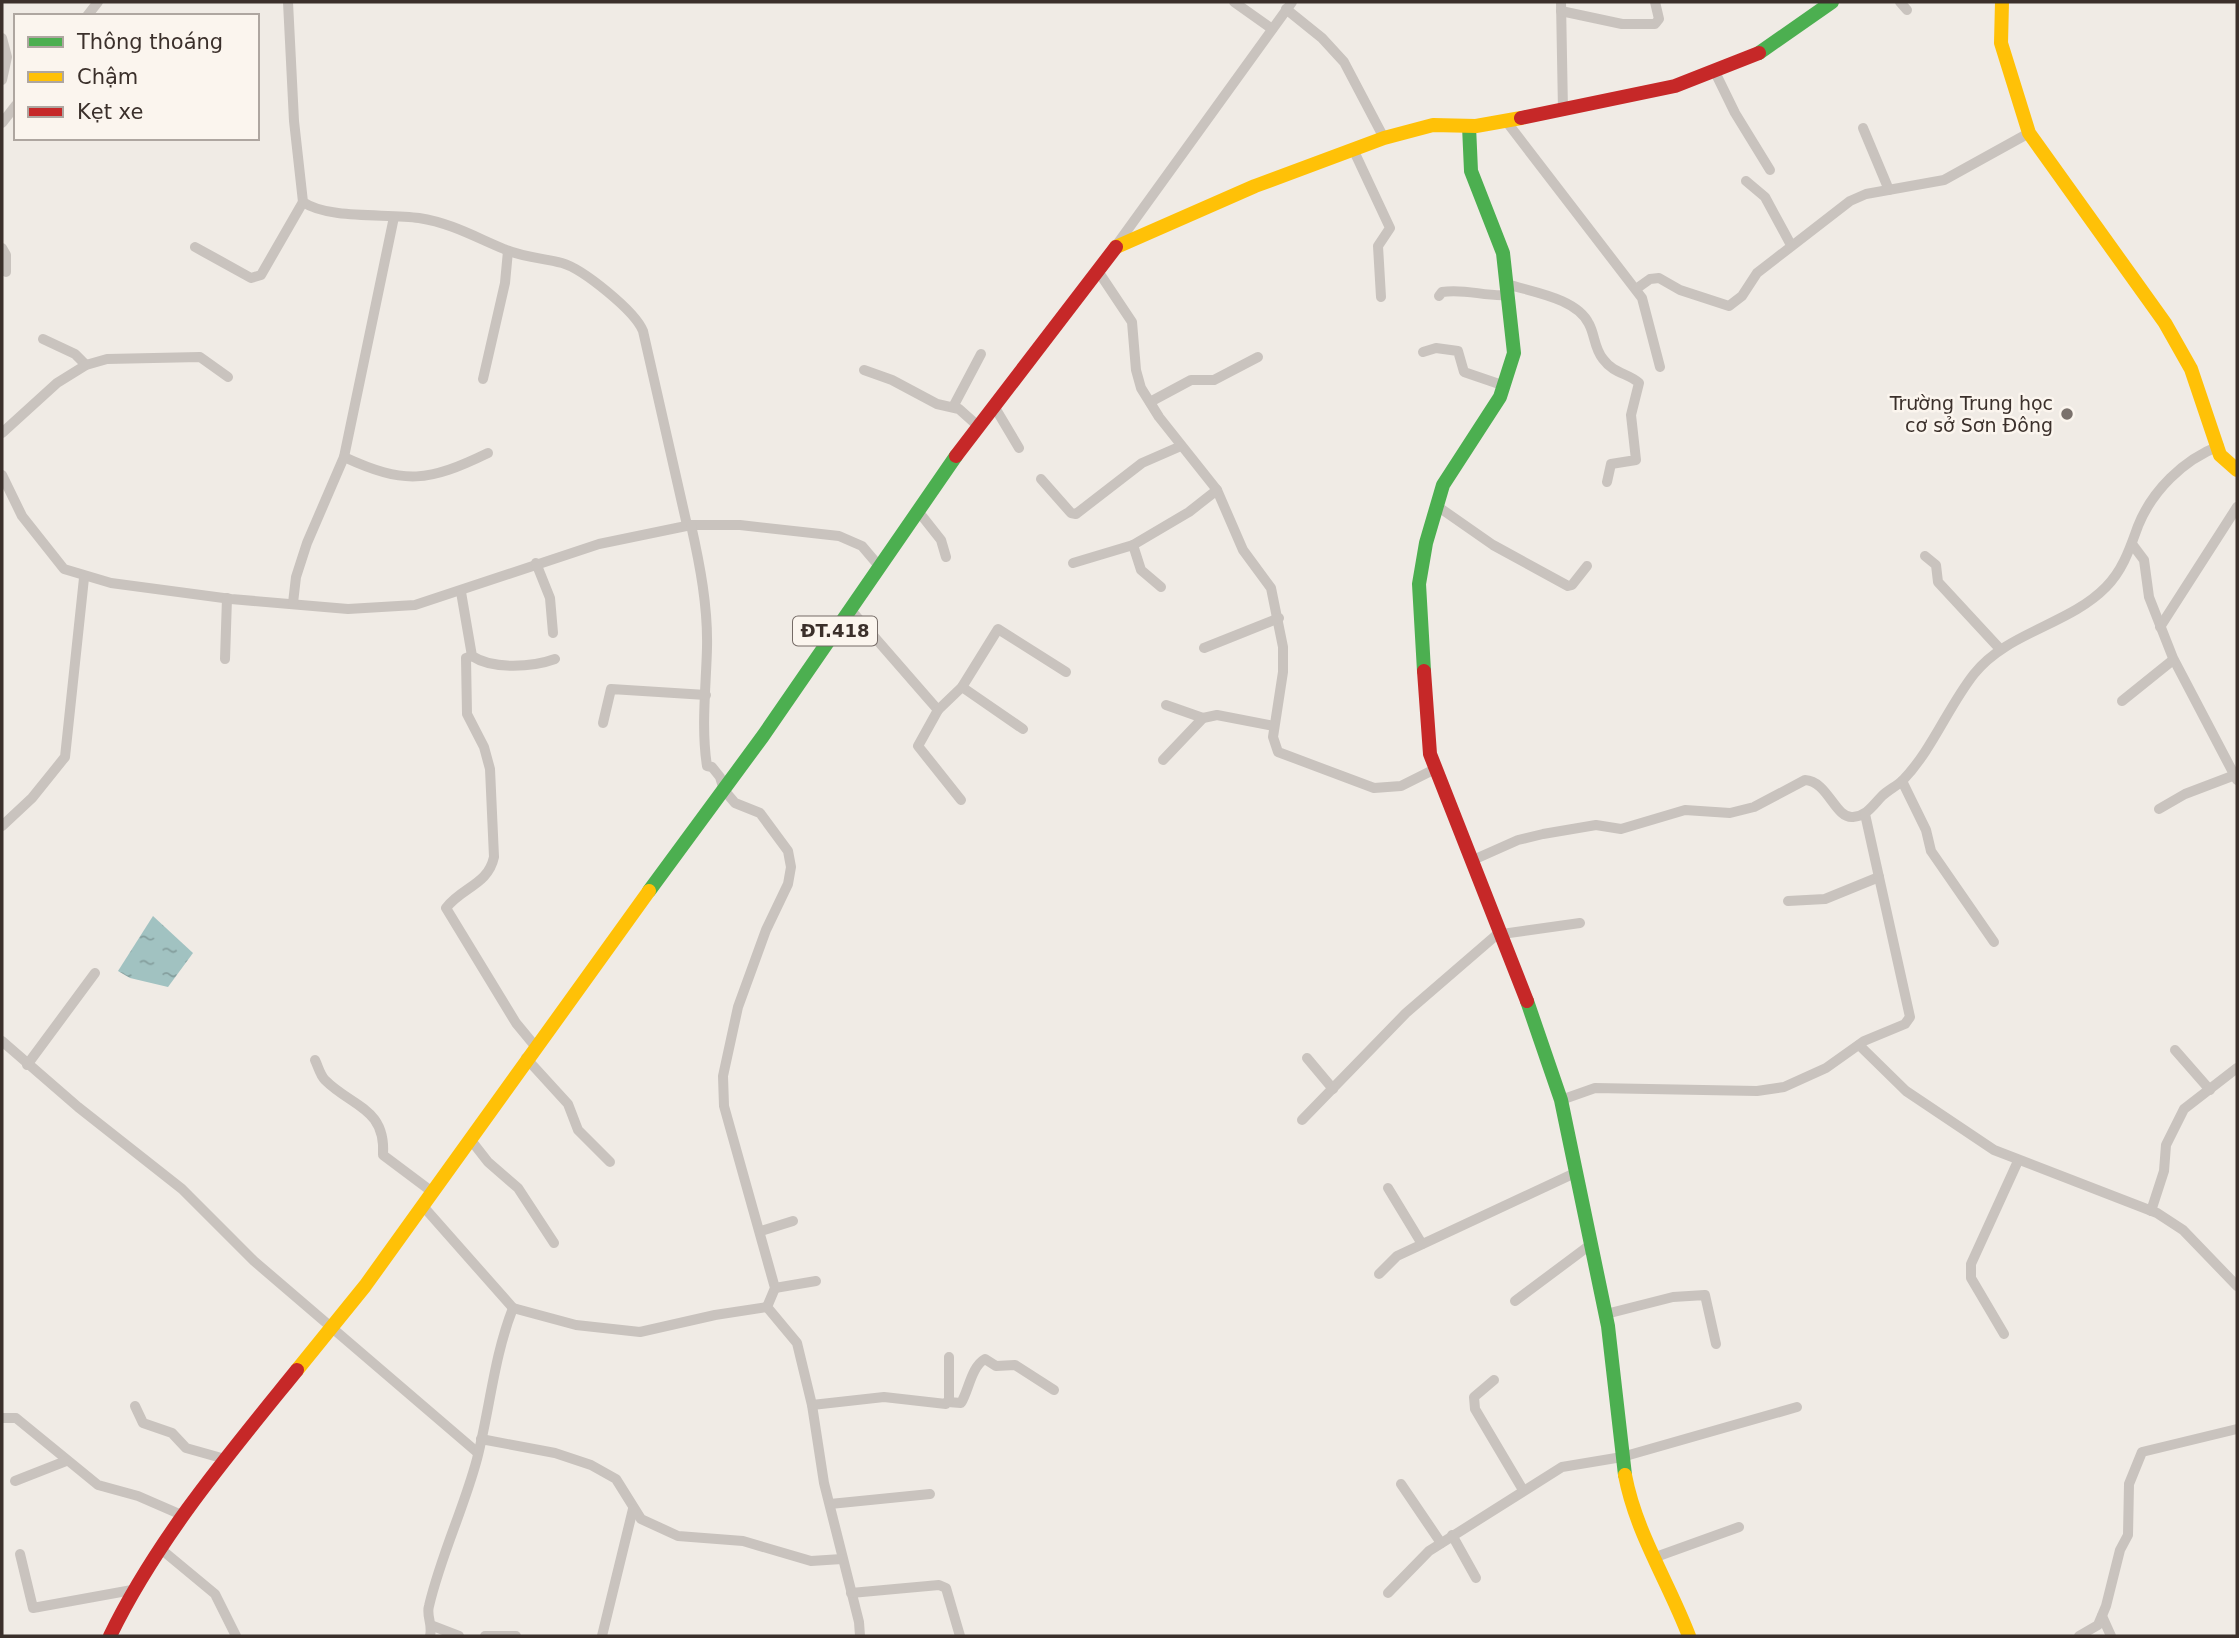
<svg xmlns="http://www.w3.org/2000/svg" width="2239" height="1638" viewBox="0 0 2239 1638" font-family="'DejaVu Sans',sans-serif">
	<defs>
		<pattern id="water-ripples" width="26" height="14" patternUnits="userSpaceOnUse" patternTransform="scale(1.75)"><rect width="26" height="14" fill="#a1c2c1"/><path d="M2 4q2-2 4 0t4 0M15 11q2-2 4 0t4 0" fill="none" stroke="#849e9d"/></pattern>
	</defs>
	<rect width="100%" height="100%" fill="#f0ebe5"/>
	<polygon fill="url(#water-ripples)" points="153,916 193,953 168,987 130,978 118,971"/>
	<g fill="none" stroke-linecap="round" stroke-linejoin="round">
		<g stroke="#c9c3be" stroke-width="10">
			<path d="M288,2L294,121L303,202C329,220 388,213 419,218C451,223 475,237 504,249C522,257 543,258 562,263C583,269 635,311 643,331L687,525"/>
			<polyline points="1234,2 1272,29"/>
			<polyline points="1561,2 1563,111"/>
			<polyline points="1900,2 1907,10"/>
			<polyline points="1286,9 1322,38 1344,62 1384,138"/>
			<polyline points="1561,11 1622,24 1655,24 1659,19 1655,2"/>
			<polyline points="87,16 98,2"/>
			<polyline points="2,38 7,57 2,80"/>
			<polyline points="1714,70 1735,113 1770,170"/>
			<polyline points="1506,121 1642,298 1660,367"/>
			<polyline points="2,123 16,105"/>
			<polyline points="1863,128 1889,190"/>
			<polyline points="1353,149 1390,228 1378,246 1381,297"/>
			<polyline points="1746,181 1765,197 1791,245"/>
			<polyline points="1118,243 1292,2"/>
			<polyline points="195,247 251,278 261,275 303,202"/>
			<polyline points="2,248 6,255 6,272"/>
			<polyline points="1098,271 1132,322 1136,370 1141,388 1159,417 1217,490 1243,550 1271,588 1283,647 1283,672 1273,737 1278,752 1374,788 1401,786 1435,769"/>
			<path d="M1507,284C1531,292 1577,298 1589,324C1595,335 1594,348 1603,359C1614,374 1628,373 1639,383L1631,415L1636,460L1611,464L1607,482"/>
			<polyline points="1636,289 1650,279 1659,278 1680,290 1729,306 1742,296 1757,273 1850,201 1866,194 1944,180 2029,133"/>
			<path d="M1439,296L1442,292C1465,288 1485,297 1508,295"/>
			<polyline points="43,339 75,354 86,365"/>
			<polyline points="1423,352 1436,348 1458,351 1464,372 1505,386"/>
			<polyline points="864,370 892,380 937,404 959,409 978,426"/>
			<polyline points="483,379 505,283 508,251"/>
			<polyline points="1150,402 1191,380 1214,380 1258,357"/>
			<polyline points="994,406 1019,448"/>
			<polyline points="953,407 981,354"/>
			<polyline points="2,433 57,383 86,365 107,359 200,357 228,377"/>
			<path d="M344,457C405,485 428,482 488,453"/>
			<polyline points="2,475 22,516 64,569 111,583 231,599 348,609 415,605 599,544 691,525 740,525 839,536 862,546 879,566"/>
			<polyline points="1041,479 1071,513 1076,514 1142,463 1181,446"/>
			<polyline points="1437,506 1493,545 1568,586 1572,585 1587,566"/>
			<polyline points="918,511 941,540 946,557"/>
			<path d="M691,525C700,565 708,607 707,648C706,687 701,728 707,766L712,767L720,777L724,790L735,803L760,813L788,851L791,867L788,884L766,930L738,1007L723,1076L724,1106L775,1288L767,1307L797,1343L812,1405L824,1483L859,1622L860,1636"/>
			<polyline points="2132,544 2144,560 2149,597 2173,658 2237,780"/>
			<polyline points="1925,556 1936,565 1938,582 2000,649"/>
			<polyline points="536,563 550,598 553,633"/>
			<polyline points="1073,563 1133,545"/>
			<polyline points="1161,587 1141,570 1133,545 1189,512 1217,490"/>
			<path d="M461,592L472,656C493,670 533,667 555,659"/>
			<polyline points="293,603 296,577 307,543 344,457 394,217"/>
			<polyline points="850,609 938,710 918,746 961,800"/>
			<polyline points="2160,627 2237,507"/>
			<polyline points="1204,648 1279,618"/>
			<path d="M472,656L466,658L467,714L484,747L490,769L494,857C488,885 462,887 446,908L516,1023L535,1046"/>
			<polyline points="225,659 227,598"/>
			<polyline points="962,687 1023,729"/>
			<polyline points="2122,701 2173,660"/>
			<polyline points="1166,705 1203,718"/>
			<polyline points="938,710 962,687 998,629 1066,672"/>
			<polyline points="603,723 611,689 706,695"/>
			<polyline points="1163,760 1203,718 1217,715 1274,726"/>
			<polyline points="1902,781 1926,830 1931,851 1994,942"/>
			<polyline points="2159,809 2185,794 2235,775"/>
			<polyline points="2,826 32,798 65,757 84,578"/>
			<path d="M1473,860L1518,840L1543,834L1596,825L1621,829L1685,810L1730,813L1754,807L1805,780C1828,781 1835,819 1853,817C1867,816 1873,805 1882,796C1888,790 1897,786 1903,780C1932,750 1948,707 1974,674C2007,632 2069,625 2106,587C2123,570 2130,548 2138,526C2152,491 2183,460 2219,446"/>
			<polyline points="1788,901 1825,899 1879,877"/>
			<polyline points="1502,934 1580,923"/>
			<polyline points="2,1041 78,1107 182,1189 254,1261 478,1453"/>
			<polyline points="1859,1045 1906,1091 1994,1150 2157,1213 2183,1230 2237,1286"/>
			<polyline points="2175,1050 2210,1090"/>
			<polyline points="526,1058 568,1104 578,1130 610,1162"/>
			<polyline points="1307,1058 1333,1089"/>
			<path d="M315,1060C318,1066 320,1075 325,1080C352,1107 386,1108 383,1155L431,1191"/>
			<polyline points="27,1065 95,973"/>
			<polyline points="1561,1100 1595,1088 1757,1091 1784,1087 1826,1068 1864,1041 1905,1024 1910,1017 1865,814"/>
			<polyline points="1302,1120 1406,1013 1501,931"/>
			<polyline points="470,1139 488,1162 518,1188 554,1243"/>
			<polyline points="1388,1188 1422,1244"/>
			<polyline points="422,1205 513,1308"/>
			<polyline points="2151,1211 2164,1171 2166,1145 2184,1109 2237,1068"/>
			<polyline points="761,1231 793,1221"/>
			<polyline points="1379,1274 1397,1256 1577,1172"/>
			<polyline points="775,1288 816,1281"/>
			<polyline points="1515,1301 1590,1245"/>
			<polyline points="1606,1314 1673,1297 1705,1295 1716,1344"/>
			<polyline points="2004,1334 1971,1278 1971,1264 2018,1161"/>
			<polyline points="1494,1380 1474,1397 1475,1409 1523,1490"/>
			<path d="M948,1402L961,1403C969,1390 971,1367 985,1359L996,1366L1015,1365L1054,1390"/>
			<polyline points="812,1405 884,1397 946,1404 949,1399 949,1357"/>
			<polyline points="135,1406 143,1423 172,1433 186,1448 225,1459"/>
			<polyline points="2,1418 16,1418 98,1485 138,1496 184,1516"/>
			<polyline points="481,1439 555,1453 591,1465 616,1479 641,1519 678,1536 743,1541 811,1561 842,1559"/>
			<polyline points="15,1481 66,1461"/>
			<polyline points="1401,1484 1441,1543"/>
			<polyline points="830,1504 930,1494"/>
			<polyline points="1452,1535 1476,1578"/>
			<polyline points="162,1550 215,1594 236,1636"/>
			<polyline points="20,1554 33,1608 132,1590"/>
			<polyline points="1653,1558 1739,1527"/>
			<polyline points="851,1593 939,1585 946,1588 960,1636"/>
			<polyline points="1388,1593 1429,1551 1562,1467 1622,1457 1797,1407"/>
			<polyline points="2102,1616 2111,1636"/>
			<polyline points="433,1626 459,1636"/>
			<path d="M430,1636C433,1624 426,1616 429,1606C441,1555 464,1508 477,1459C490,1408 494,1356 513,1308L576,1325L640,1332L715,1315L767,1307"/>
			<polyline points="485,1636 516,1636"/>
			<polyline points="602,1636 633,1509"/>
			<polyline points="2079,1636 2098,1625 2106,1606 2120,1550 2128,1535 2129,1484 2142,1452 2237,1429"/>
		</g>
		<g stroke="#4caf50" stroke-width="14">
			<polyline points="1759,53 1832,2"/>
			<polyline points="1424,671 1419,584 1426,543 1443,485 1500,397 1514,353 1503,253 1471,171 1469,126"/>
			<polyline points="649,891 763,736 956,456"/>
			<polyline points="1527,1001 1561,1100 1608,1326 1625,1475"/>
		</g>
		<g stroke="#ffc107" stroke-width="14">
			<polyline points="2002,2 2001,43 2029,133 2165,323 2191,369 2220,455 2237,470"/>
			<polyline points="1116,247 1255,186 1384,138 1433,125 1476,126 1521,118"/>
			<polyline points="297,1370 365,1286 649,891"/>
			<path d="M1625,1475C1636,1533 1668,1581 1689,1636"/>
		</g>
		<g stroke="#c62828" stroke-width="14">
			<polyline points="1521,118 1675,86 1759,53"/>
			<polyline points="956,456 1116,247"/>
			<polyline points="1424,671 1430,754 1527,1001"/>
			<path d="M110,1636C157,1539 229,1454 297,1370"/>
		</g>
	</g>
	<circle fill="#7a716c" stroke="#fbf5ee" stroke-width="2.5" cx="2067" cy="414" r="7"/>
	<g text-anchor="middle" stroke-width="5" stroke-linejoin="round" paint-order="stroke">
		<rect fill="#fbf5ee" stroke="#756b66" stroke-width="2" x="793" y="616.5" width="84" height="29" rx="5"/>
		<g font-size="18" font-weight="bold" fill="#3b302b">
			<text x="835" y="637">ĐT.418</text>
		</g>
		<g font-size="19" fill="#3b302b" stroke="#fbf5ee" text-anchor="end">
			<text x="2053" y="410">Trường Trung học<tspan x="2053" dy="22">cơ sở Sơn Đông</tspan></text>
		</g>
	</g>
	<rect width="2239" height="1638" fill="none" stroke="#3b302b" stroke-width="7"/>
	<rect x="14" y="14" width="245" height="126" fill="#fbf5ee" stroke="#aea6a0" stroke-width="2"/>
	<rect x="28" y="37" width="35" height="10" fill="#4caf50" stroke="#aea6a0" stroke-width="2"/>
	<text x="77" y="49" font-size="21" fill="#3b302b">Thông thoáng</text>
	<rect x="28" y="72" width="35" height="10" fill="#ffc107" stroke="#aea6a0" stroke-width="2"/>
	<text x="77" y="84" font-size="21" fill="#3b302b">Chậm</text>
	<rect x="28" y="107" width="35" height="10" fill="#c62828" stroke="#aea6a0" stroke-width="2"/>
	<text x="77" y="119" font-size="21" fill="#3b302b">Kẹt xe</text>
</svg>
